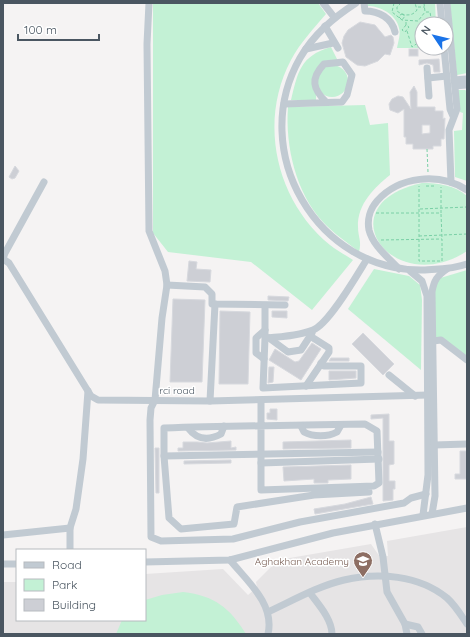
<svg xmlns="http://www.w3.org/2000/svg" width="470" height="637" viewBox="0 0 470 637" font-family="Quicksand,sans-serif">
	<rect width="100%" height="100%" fill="#f5f3f3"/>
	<polygon fill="#e6e4e5" points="467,527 467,634 3,634 3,582 17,582 17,620 145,620 145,574 223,569 248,595 257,587 256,582 278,560 371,544 380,557 388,556 387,541"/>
	<g fill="#c3f1d5">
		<path d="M153,3H318L326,14C314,28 300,43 291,60C258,122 276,201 330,245C337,251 346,255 353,260L312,310L251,262L168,252L153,233Z"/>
		<path d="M366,3H435L436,24H422V48H397C398,42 401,34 399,28C396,14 380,6 367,6Z"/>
		<polygon points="450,3 467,3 467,73 457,75"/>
		<path d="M331,47L338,61L317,67L316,100H291C298,72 300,56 331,47Z"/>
		<circle cx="332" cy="81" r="16"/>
		<polygon points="458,90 465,90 467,91 467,181 455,177 454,131 462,130 463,113 460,112"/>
		<path d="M365,105L370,125L388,123L390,175C375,187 357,204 358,227C358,237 362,241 359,252C347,242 334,234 323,222C296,193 285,146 288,107Z"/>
		<path d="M422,183C438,183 454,185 467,196V251C392,300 324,204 422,183Z"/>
		<polygon points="374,269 409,276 420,285 422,300 421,370 348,309"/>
		<polygon points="467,270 467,356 435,339 434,288 437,279"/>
		<path d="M183,592C215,596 229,607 246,634H116L122,620H145V600L162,595Z"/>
	</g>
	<g fill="#cdcfd5" stroke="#d7d9de" fill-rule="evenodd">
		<polygon points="360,22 375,25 385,37 391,35 393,37 394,43 390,55 385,54 378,61 365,66 357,65 346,57 342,43 344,36 348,30"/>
		<rect x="409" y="49" width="9" height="7"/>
		<polygon points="439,59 440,72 434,72 433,65 427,63 419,65 419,60"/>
		<path d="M414,86L417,92V107H435V111H443V119L445,118L444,139H441V146H433V149H413V144H406V137H404V109L398,113L390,110L389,104L392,99L398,96L403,97L411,109L410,92ZM422,125H430V133L422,134Z"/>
		<polygon points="15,166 19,171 15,178 12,179 9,177"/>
		<polygon points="189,261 197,262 196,269 211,270 210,282 187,281"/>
		<polygon points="268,296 289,297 288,301 268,300"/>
		<polygon points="173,299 205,300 202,382 170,382"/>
		<polygon points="220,311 250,312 248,384 219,384"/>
		<polygon points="272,311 287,311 287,318 272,317"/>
		<polygon points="363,333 394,364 383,375 352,344"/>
		<polygon points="312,343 321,349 301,380 269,360 275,349 295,362 299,361"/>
		<polygon points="331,358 349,358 349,361 329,361"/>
		<polygon points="269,367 274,367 273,382 268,383"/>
		<polygon points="329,371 356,371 356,378 329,380"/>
		<polygon points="270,409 277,409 277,420 267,419 267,413 270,413"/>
		<polygon points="389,414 389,441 394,441 394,464 389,465 389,481 395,481 395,489 393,489 393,500 383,501 383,418 371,419 371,415"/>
		<polygon points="351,440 351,448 283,449 283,442"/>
		<polygon points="197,442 207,443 231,441 231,448 236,447 236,450 178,451 178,448 183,448 183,442"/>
		<polygon points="155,448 159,448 159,493 156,493"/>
		<polygon points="460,451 467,451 467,479 455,479 455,474 460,474"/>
		<polygon points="231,460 231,463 184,464 184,461"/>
		<polygon points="351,465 351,479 328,480 328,483 314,483 314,479 284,481 283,467"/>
		<polygon points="371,497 373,504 315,514 314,509 345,504"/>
	</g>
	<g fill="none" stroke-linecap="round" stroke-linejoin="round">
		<g stroke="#7ad0a6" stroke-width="1" stroke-dasharray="3 2" stroke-linecap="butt">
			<polyline points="394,3 392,12 402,20 418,21 425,12"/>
			<path d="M401,3L397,7V11C403,16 412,17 417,10L415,3"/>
			<polyline points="424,3 425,12 430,12 432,24"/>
			<polyline points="418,7 425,7"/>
			<polygon points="402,14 405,16 402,20 399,17 400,15"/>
			<polyline points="406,25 402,30 405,32 409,27 406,25 406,21"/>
			<polyline points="422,29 421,25 422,22 426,21 429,24"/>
			<polyline points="407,31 412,47 422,40"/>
			<polyline points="427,149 428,172"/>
			<polyline points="426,186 435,186"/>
			<polyline points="420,209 467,207"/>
			<polyline points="376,213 441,213 441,187"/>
			<polyline points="441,214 442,238"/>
			<polyline points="419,236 467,234"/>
			<polyline points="381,240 442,239 442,261 419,261 419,186"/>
		</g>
		<g stroke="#c1cad2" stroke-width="7">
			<polyline points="149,3 147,44 149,231 165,271 167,285 162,318 155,400 151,408 150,420 151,537 161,541 233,539 300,522 404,503 411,498 426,494"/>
			<polyline points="323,3 334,17"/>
			<path d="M356,3C333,18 314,34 300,58C247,151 317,273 425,270C440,269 453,269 467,264"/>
			<path d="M364,3L365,11C379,11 392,18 395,32"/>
			<polyline points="440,3 442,24"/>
			<polyline points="447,3 457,109 449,130 451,182"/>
			<polyline points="325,26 338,48"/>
			<polyline points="444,48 450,109 453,116"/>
			<polyline points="306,49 333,43"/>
			<polyline points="427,68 429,96"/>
			<polyline points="428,78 447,76"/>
			<polyline points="454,80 466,79"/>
			<polyline points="455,86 466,85"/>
			<path d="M284,104L342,102L347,95L352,75L343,62L324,64C310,79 313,89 326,102"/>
			<polyline points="3,259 9,263 91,396 98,400 210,401 428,395"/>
			<polyline points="3,259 5,253 44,182"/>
			<path d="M399,269C388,257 373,246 369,230C367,220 370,209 377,201C399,176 439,172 467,190"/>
			<polyline points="410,271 422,281 427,296 428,475 423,515"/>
			<polyline points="167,285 205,287 212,294 212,304 285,305"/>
			<polyline points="265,334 265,306"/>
			<polyline points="269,338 288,352 301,350 312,333"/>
			<polyline points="433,341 441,340 467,360"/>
			<polyline points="264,359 256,353 256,338 265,330"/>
			<path d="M321,363L324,366H361V383L263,388L265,338C280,337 298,336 313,330C329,324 357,275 367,259"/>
			<polyline points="389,375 415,396"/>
			<polyline points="306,386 329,352 329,348 310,336"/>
			<path d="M261,400V490L374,486L379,483L377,431L365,424C298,425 231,426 164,428V456L169,518L181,529L234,524L237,507L314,495L369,492"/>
			<polyline points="210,401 215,304"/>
			<path d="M301,426L304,432C313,437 328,437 337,432L341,425"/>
			<path d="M188,428C197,440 208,441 221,434L224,426"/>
			<polyline points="434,445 467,444"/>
			<polyline points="164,456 378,452"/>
			<polyline points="261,463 379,459"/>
			<path d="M432,514L435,496L432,292C434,280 437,276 447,269"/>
			<polyline points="375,524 383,557 387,592 405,624 407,634"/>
			<polyline points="3,535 70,528"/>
			<polyline points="70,550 70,528 76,509 83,459 88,391"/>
			<path d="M230,560C247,581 275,604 268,634"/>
			<polyline points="145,562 230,560 333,533 467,508"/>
			<polyline points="3,564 17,564"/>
			<path d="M310,593C318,604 332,619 332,634"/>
			<path d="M268,612C292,601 318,586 344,580C378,572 419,575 447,598C455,605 461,615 467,624"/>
			<polyline points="405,624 418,627 422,634"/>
		</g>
	</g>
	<defs>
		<symbol id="school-pin" viewBox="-11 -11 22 30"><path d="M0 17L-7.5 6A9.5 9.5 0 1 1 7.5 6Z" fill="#8d6e63" stroke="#fff"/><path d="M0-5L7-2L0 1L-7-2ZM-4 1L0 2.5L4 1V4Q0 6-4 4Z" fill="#fff"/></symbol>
	</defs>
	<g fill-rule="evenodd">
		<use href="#school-pin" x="352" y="550" width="22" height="30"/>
	</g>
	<g text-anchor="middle" stroke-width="3" stroke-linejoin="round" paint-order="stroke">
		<g font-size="10" fill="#4a5661" stroke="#fff">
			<text x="177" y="394">rci road</text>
		</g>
		<g font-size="10" fill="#785e54" stroke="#fff" text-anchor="end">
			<text x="349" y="565">Aghakhan Academy</text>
		</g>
	</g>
	<rect width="470" height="637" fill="none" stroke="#4a5661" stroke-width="8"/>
	<rect x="16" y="549" width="130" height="72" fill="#ffffff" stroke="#b7bbc0"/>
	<rect x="24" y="562" width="20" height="6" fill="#c1cad2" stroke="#b7bbc0"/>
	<text x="52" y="569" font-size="12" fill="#4a5661">Road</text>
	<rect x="24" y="579" width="20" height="12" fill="#c3f1d5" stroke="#b7bbc0"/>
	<text x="52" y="589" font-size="12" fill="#4a5661">Park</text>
	<rect x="24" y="599" width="20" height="12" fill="#cdcfd5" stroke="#b7bbc0"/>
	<text x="52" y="609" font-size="12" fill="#4a5661">Building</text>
	<g transform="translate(434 36) rotate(305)"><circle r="19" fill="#ffffff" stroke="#b7bbc0"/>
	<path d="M0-3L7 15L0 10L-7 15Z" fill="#1a73e8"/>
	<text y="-6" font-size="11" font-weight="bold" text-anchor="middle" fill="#4a5661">N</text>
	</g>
	<path d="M18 34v6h81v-6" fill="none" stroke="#4a5661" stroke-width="2"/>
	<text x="24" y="34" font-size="12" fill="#4a5661" stroke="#ffffff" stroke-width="3" paint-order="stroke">100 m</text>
</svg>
